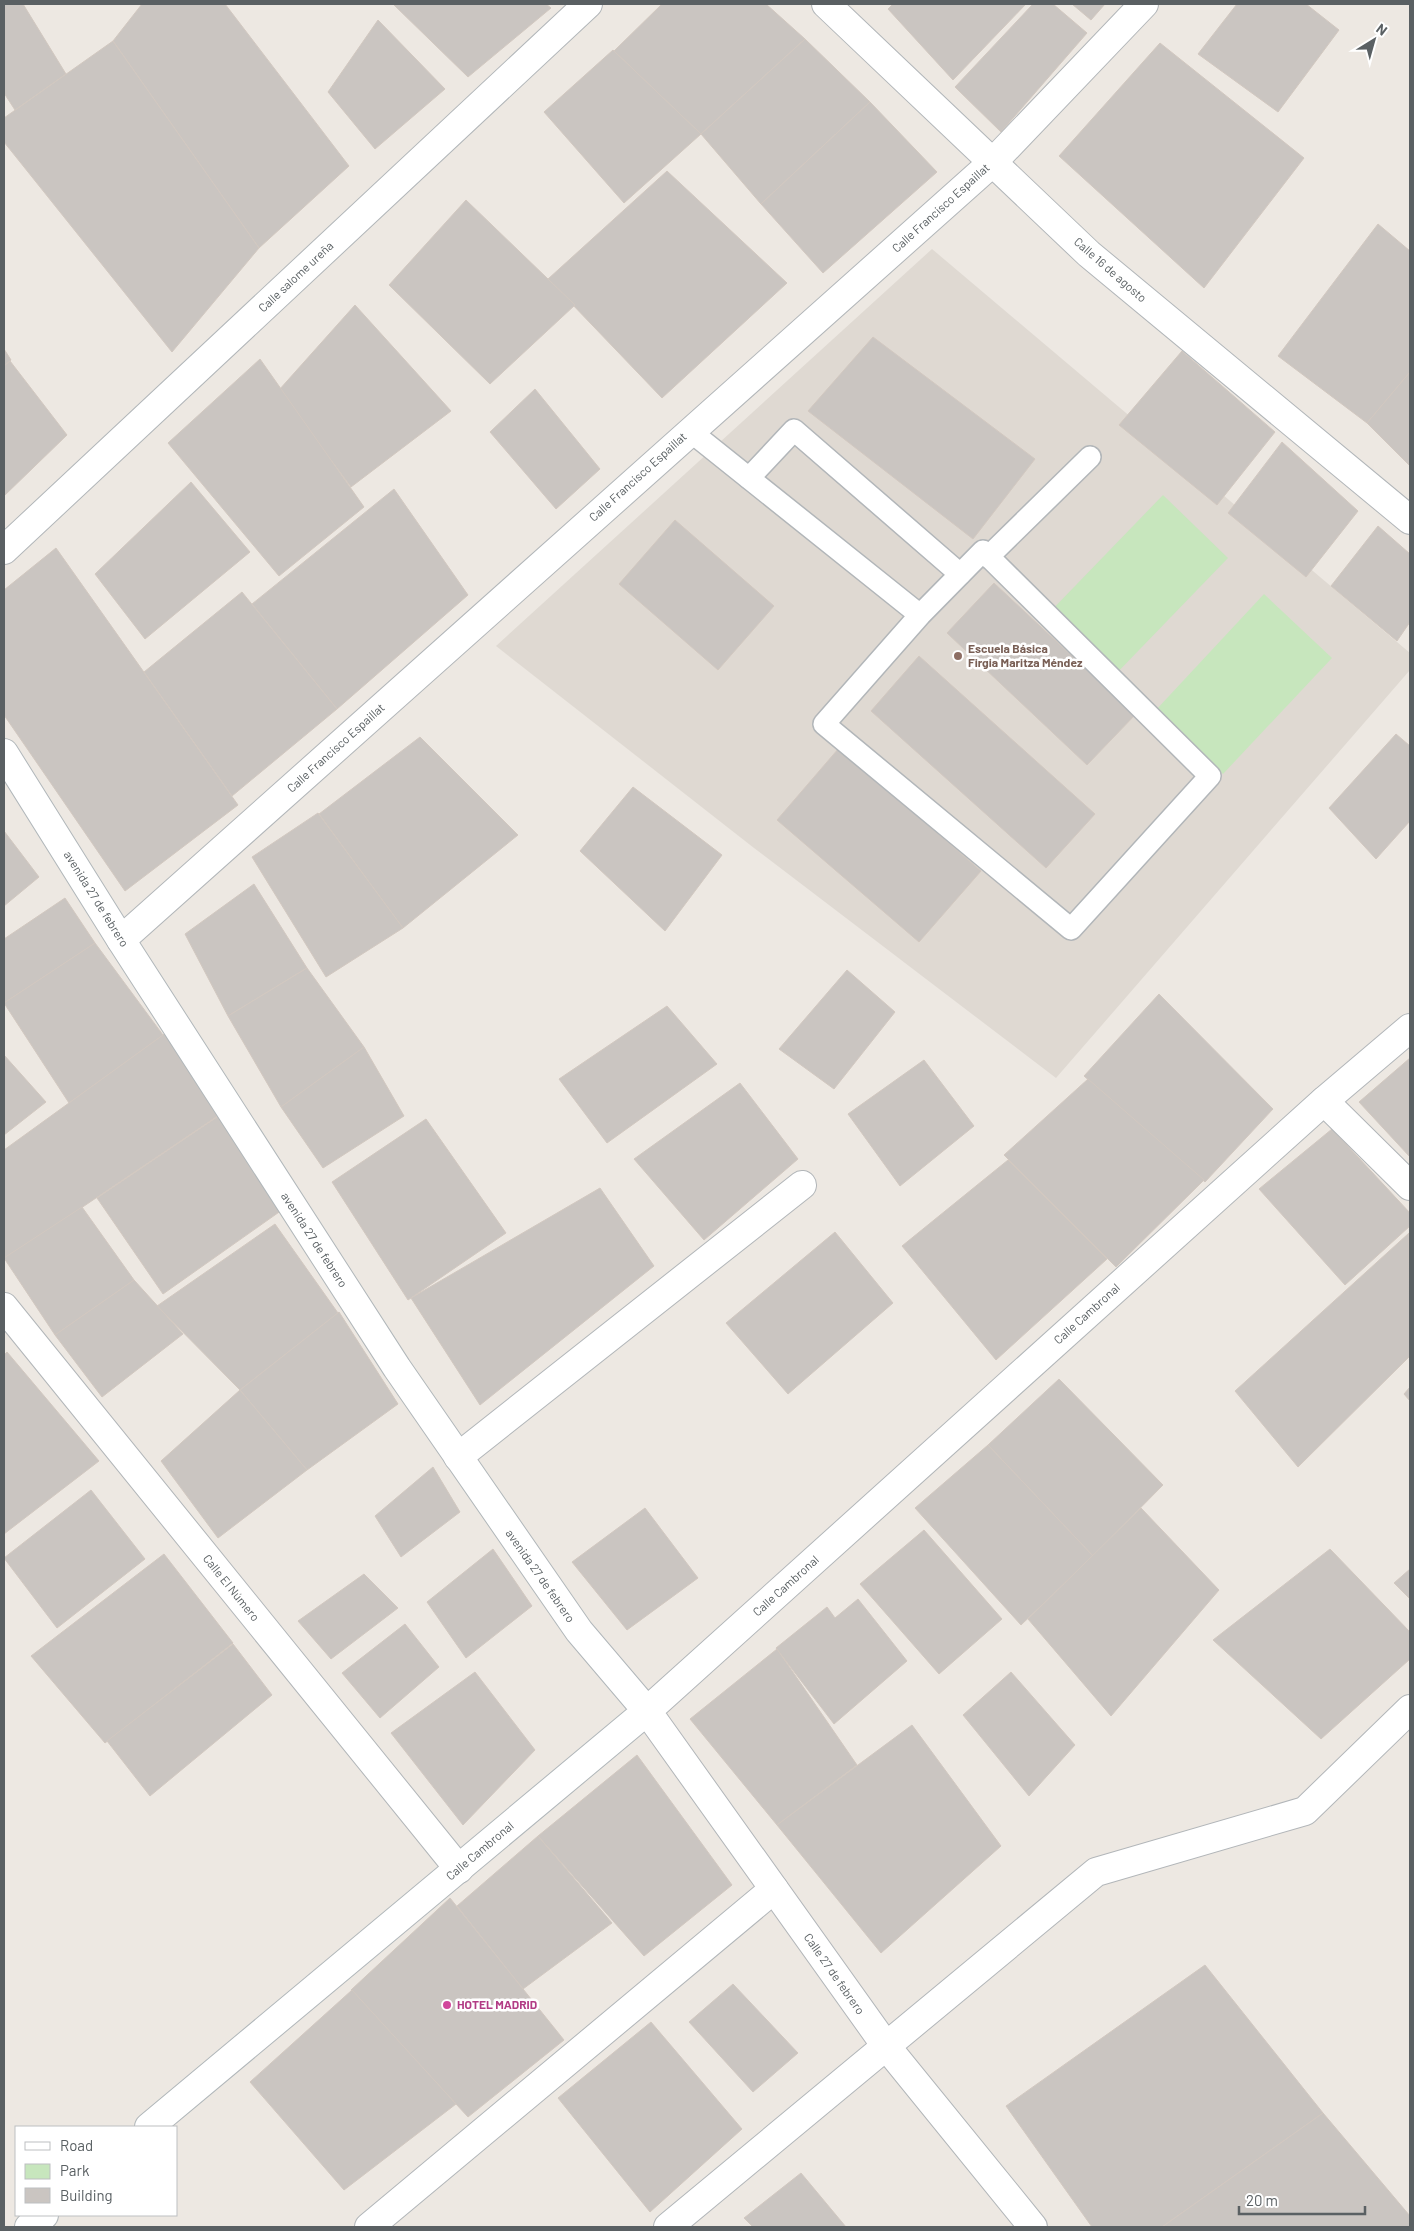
<svg xmlns="http://www.w3.org/2000/svg" width="1414" height="2231" viewBox="0 0 1414 2231" font-family="Barlow,sans-serif">
	<rect width="100%" height="100%" fill="#ede8e2"/>
	<polygon fill="#dfd9d2" points="932,249 1410,653 1410,670 1056,1078 754,848 496,646"/>
	<g fill="#c7e6bd">
		<polygon points="1163,495 1228,558 1111,679 1046,616"/>
		<polygon points="1264,594 1332,658 1223,774 1155,711"/>
	</g>
	<g fill="#cac5c1" stroke="#d2c8c0">
		<polygon points="4,4 23,4 66,74 15,110 4,93"/>
		<polygon points="142,4 225,4 349,166 259,248 113,41"/>
		<polygon points="393,4 546,4 551,8 468,77"/>
		<polygon points="662,4 766,4 805,39 701,134 614,51"/>
		<polygon points="893,4 1026,4 953,80 888,9"/>
		<polygon points="1033,4 1053,4 1087,33 1001,132 955,87"/>
		<polygon points="1072,4 1105,4 1091,20"/>
		<polygon points="1237,4 1306,4 1339,30 1278,112 1198,54"/>
		<polygon points="378,20 445,89 375,149 328,92"/>
		<polygon points="805,39 870,102 761,204 701,134"/>
		<polygon points="113,41 259,248 172,352 4,142 4,118"/>
		<polygon points="1160,43 1304,158 1204,288 1059,156"/>
		<polygon points="613,50 701,134 624,203 544,112"/>
		<polygon points="870,102 937,172 823,273 761,204"/>
		<polygon points="667,171 787,283 662,398 548,279"/>
		<polygon points="466,200 575,305 490,384 389,285"/>
		<polygon points="1378,224 1410,251 1410,372 1367,423 1278,356"/>
		<polygon points="355,305 451,411 351,487 279,390"/>
		<polygon points="873,337 1035,459 973,539 808,411"/>
		<polygon points="4,349 11,360 4,366"/>
		<polygon points="1182,351 1275,432 1217,505 1119,425"/>
		<polygon points="260,359 364,507 279,576 168,443"/>
		<polygon points="10,361 67,435 4,496 4,366"/>
		<polygon points="1410,372 1410,466 1367,423"/>
		<polygon points="535,389 600,469 556,509 490,432"/>
		<polygon points="1282,442 1358,511 1306,577 1228,513"/>
		<polygon points="191,482 250,552 145,639 95,574"/>
		<polygon points="394,489 468,595 337,709 252,604"/>
		<polygon points="675,520 774,606 718,670 619,584"/>
		<polygon points="1378,526 1410,554 1410,622 1397,641 1331,586"/>
		<polygon points="56,548 238,805 125,891 4,715 4,590"/>
		<polygon points="994,583 1135,715 1087,765 947,633"/>
		<polygon points="242,592 337,709 232,796 144,672"/>
		<polygon points="919,656 1095,814 1046,868 871,711"/>
		<polygon points="1396,734 1410,746 1410,821 1376,859 1329,808"/>
		<polygon points="420,737 518,835 403,928 319,814"/>
		<polygon points="839,748 981,871 919,942 777,820"/>
		<polygon points="633,787 722,855 665,931 580,851"/>
		<polygon points="318,813 403,928 326,977 252,857"/>
		<polygon points="4,831 39,877 4,906"/>
		<polygon points="254,884 307,968 228,1016 185,934"/>
		<polygon points="65,898 95,943 4,1003 4,939"/>
		<polygon points="95,943 163,1035 69,1103 4,1003"/>
		<polygon points="307,968 364,1047 281,1107 228,1016"/>
		<polygon points="847,970 895,1012 834,1089 779,1049"/>
		<polygon points="1159,994 1273,1109 1205,1182 1084,1076"/>
		<polygon points="667,1006 717,1064 607,1143 559,1079"/>
		<polygon points="174,1027 225,1111 4,1260 4,1150"/>
		<polygon points="364,1047 404,1116 323,1168 281,1107"/>
		<polygon points="4,1055 46,1102 4,1135"/>
		<polygon points="1410,1058 1410,1157 1359,1102"/>
		<polygon points="924,1060 974,1126 900,1186 848,1114"/>
		<polygon points="1088,1079 1204,1180 1116,1267 1004,1155"/>
		<polygon points="740,1083 798,1159 704,1240 634,1159"/>
		<polygon points="223,1113 282,1210 163,1294 97,1198"/>
		<polygon points="426,1119 506,1233 408,1300 332,1182"/>
		<polygon points="1332,1129 1410,1213 1410,1226 1345,1285 1259,1189"/>
		<polygon points="1008,1160 1107,1259 996,1360 902,1246"/>
		<polygon points="600,1188 654,1266 480,1405 411,1298"/>
		<polygon points="82,1207 134,1280 55,1335 4,1258"/>
		<polygon points="275,1224 338,1313 240,1390 157,1306"/>
		<polygon points="835,1232 893,1303 788,1394 726,1323"/>
		<polygon points="1409,1233 1410,1356 1298,1467 1235,1391"/>
		<polygon points="134,1280 183,1334 102,1397 55,1335"/>
		<polygon points="339,1312 398,1404 307,1470 240,1390"/>
		<polygon points="7,1352 99,1461 4,1534 4,1355"/>
		<polygon points="1059,1379 1163,1485 1093,1556 988,1445"/>
		<polygon points="1410,1387 1410,1401 1404,1394"/>
		<polygon points="240,1390 307,1470 218,1538 161,1461"/>
		<polygon points="988,1445 1093,1556 1021,1625 915,1508"/>
		<polygon points="433,1467 460,1512 401,1557 375,1516"/>
		<polygon points="91,1490 145,1559 57,1628 4,1558"/>
		<polygon points="645,1508 698,1578 627,1630 572,1562"/>
		<polygon points="1141,1508 1219,1590 1111,1716 1028,1619"/>
		<polygon points="924,1530 1002,1619 939,1674 860,1584"/>
		<polygon points="493,1549 532,1606 466,1658 427,1602"/>
		<polygon points="1330,1549 1410,1632 1410,1659 1321,1739 1213,1640"/>
		<polygon points="164,1554 233,1643 105,1743 31,1656"/>
		<polygon points="1410,1569 1410,1599 1394,1583"/>
		<polygon points="364,1574 398,1608 331,1659 298,1621"/>
		<polygon points="858,1599 907,1661 834,1724 776,1648 827,1607 835,1618"/>
		<polygon points="405,1624 439,1667 380,1718 342,1673"/>
		<polygon points="233,1644 272,1695 150,1796 107,1741"/>
		<polygon points="777,1649 857,1765 777,1825 690,1719"/>
		<polygon points="475,1672 535,1750 463,1825 391,1733"/>
		<polygon points="1011,1672 1075,1745 1029,1796 963,1715"/>
		<polygon points="912,1725 1001,1846 881,1953 777,1825"/>
		<polygon points="637,1755 732,1885 644,1956 538,1836"/>
		<polygon points="538,1836 612,1923 523,1989 457,1906"/>
		<polygon points="450,1898 564,2040 468,2117 351,1990"/>
		<polygon points="1205,1965 1323,2113 1162,2227 1092,2227 1006,2106"/>
		<polygon points="733,1984 798,2053 753,2092 689,2022"/>
		<polygon points="352,1990 456,2104 344,2190 250,2082"/>
		<polygon points="651,2022 742,2129 650,2212 558,2098"/>
		<polygon points="1323,2113 1410,2216 1410,2227 1162,2227"/>
		<polygon points="801,2173 846,2227 753,2227 744,2218"/>
	</g>
	<g fill="none" stroke-linecap="round" stroke-linejoin="round">
		<defs>
			<g id="service">
				<polyline points="690,431 920,615 983,551 1210,776 1071,929 824,724 920,615"/>
				<polyline points="749,478 794,430 960,574"/>
				<polyline points="988,557 1090,457"/>
			</g>
			<polyline id="pedestrian" points="1324,1101 1410,1186"/>
			<g id="minor">
				<polyline points="826,4 1089,254 1410,520"/>
				<polyline points="4,550 588,4"/>
				<polyline points="121,940 993,162 1144,4"/>
				<polyline points="4,1307 459,1869"/>
				<polyline points="458,1457 802,1185"/>
				<polyline points="369,2227 774,1889"/>
				<polyline points="668,2227 1096,1872 1305,1811 1410,1709"/>
				<polyline points="1033,2227 886,2046 647,1711 1324,1101 1410,1028"/>
			</g>
			<g id="secondary">
				<polyline points="4,753 121,940 397,1368 579,1631 647,1711 149,2127"/>
				<polyline points="29,2227 44,2215"/>
			</g>
		</defs>
		<use href="#service" stroke="#b2b6b9" stroke-width="24"/>
		<use href="#pedestrian" stroke="#b2b6b9" stroke-width="30"/>
		<use href="#minor" stroke="#b2b6b9" stroke-width="30"/>
		<use href="#secondary" stroke="#b1b7ba" stroke-width="30"/>
		<use href="#service" stroke="#fff" stroke-width="21"/>
		<use href="#pedestrian" stroke="#fff" stroke-width="28"/>
		<use href="#minor" stroke="#fff" stroke-width="28"/>
		<use href="#secondary" stroke="#fff" stroke-width="28"/>
	</g>
	<circle fill="#8d6e63" stroke="#fff" stroke-width="2" cx="958" cy="656" r="5"/>
	<circle fill="#d1479c" stroke="#fff" stroke-width="2" cx="447" cy="2005" r="5"/>
	<g text-anchor="middle" stroke-width="5" stroke-linejoin="round" paint-order="stroke">
		<g font-size="12" fill="#5a6063" stroke="#fff">
			<text transform="translate(941 208) rotate(-42)" y="4">Calle Francisco Espaillat</text>
			<text transform="translate(1110 270) rotate(41)" y="4">Calle 16 de agosto</text>
			<text transform="translate(296 277) rotate(-43)" y="4">Calle salome ureña</text>
			<text transform="translate(638 477) rotate(-42)" y="4">Calle Francisco Espaillat</text>
			<text transform="translate(336 748) rotate(-42)" y="4">Calle Francisco Espaillat</text>
			<text transform="translate(96 899) rotate(58)" y="4">avenida 27 de febrero</text>
			<text transform="translate(314 1240) rotate(57)" y="4">avenida 27 de febrero</text>
			<text transform="translate(1087 1314) rotate(-42)" y="4">Calle Cambronal</text>
			<text transform="translate(540 1576) rotate(55)" y="4">avenida 27 de febrero</text>
			<text transform="translate(786 1586) rotate(-42)" y="4">Calle Cambronal</text>
			<text transform="translate(231 1588) rotate(51)" y="4">Calle El Número</text>
			<text transform="translate(480 1851) rotate(-40)" y="4">Calle Cambronal</text>
			<text transform="translate(834 1974) rotate(55)" y="4">Calle 27 de febrero</text>
		</g>
		<g font-size="12" font-weight="bold" fill="#785e54" stroke="#fff" text-anchor="start">
			<text x="968" y="653">Escuela Básica<tspan x="968" dy="14">Firgia Maritza Méndez</tspan></text>
		</g>
		<g font-size="12" font-weight="bold" fill="#b23c85" stroke="#fff" text-anchor="start">
			<text x="457" y="2009">HOTEL MADRID</text>
		</g>
	</g>
	<rect width="1414" height="2231" fill="none" stroke="#5a6063" stroke-width="10"/>
	<rect x="15" y="2126" width="162" height="90" fill="#ffffff" stroke="#bdbfc1"/>
	<rect x="25" y="2142" width="25" height="8" fill="#ffffff" stroke="#bdbfc1"/>
	<text x="60" y="2151" font-size="15" fill="#5a6063">Road</text>
	<rect x="25" y="2164" width="25" height="15" fill="#c7e6bd" stroke="#bdbfc1"/>
	<text x="60" y="2176" font-size="15" fill="#5a6063">Park</text>
	<rect x="25" y="2188" width="25" height="15" fill="#cac5c1" stroke="#bdbfc1"/>
	<text x="60" y="2201" font-size="15" fill="#5a6063">Building</text>
	<g transform="translate(1374 40) rotate(37)" stroke="#ffffff" stroke-width="4" paint-order="stroke">
	<path d="M0-4L9 19L0 12L-9 19Z" fill="#5a6063"/>
	<text y="-8" font-size="14" font-weight="bold" text-anchor="middle" fill="#5a6063">N</text>
	</g>
	<path d="M1239 2206v8h126v-8" fill="none" stroke="#5a6063" stroke-width="2.5"/>
	<text x="1246" y="2206" font-size="15" fill="#5a6063" stroke="#ffffff" stroke-width="4" paint-order="stroke">20 m</text>
</svg>
